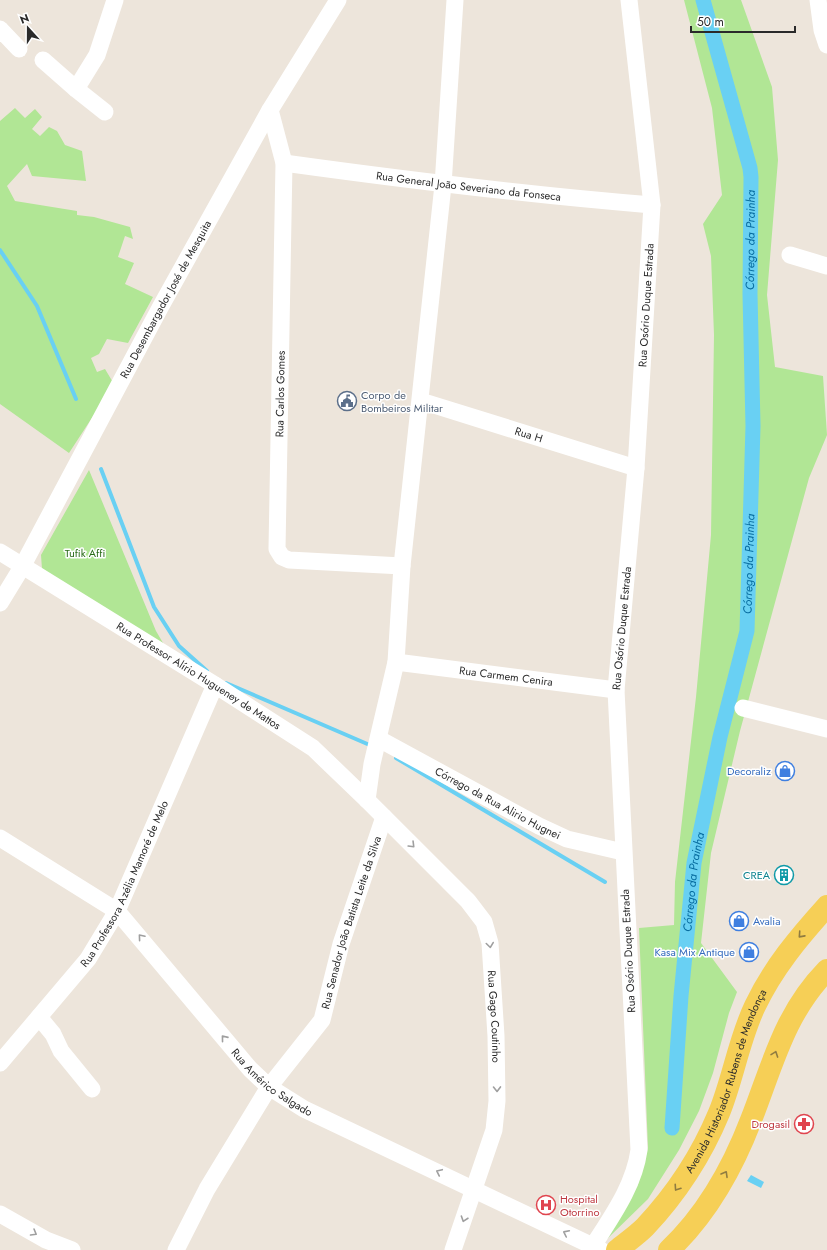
<svg xmlns="http://www.w3.org/2000/svg" width="827" height="1250" viewBox="0 0 827 1250" font-family="Jost,sans-serif">
	<rect width="100%" height="100%" fill="#ede5db"/>
	<g fill="#b1e695">
		<polygon points="684,0 741,0 772,87 778,160 767,295 775,367 823,376 827,435 809,478 740,731 711,853 701,943 737,992 729,1013 713,1073 699,1111 679,1150 648,1199 606,1240 638,1184 648,1148 639,928 674,925 675,882 696,697 711,535 714,335 711,256 703,224 722,195 712,108"/>
		<polygon points="15,108 25,118 35,109 42,117 32,129 40,136 49,127 57,131 65,145 82,151 86,181 32,176 27,164 7,186 15,201 77,211 77,215 94,217 130,227 133,239 125,236 118,257 134,263 125,284 153,297 128,343 107,339 99,354 91,358 97,372 105,369 114,384 69,453 0,404 0,121"/>
		<polygon points="89,470 156,631 166,648 42,569 41,555"/>
	</g>
	<polygon fill="#69d0f3" points="751,1175 764,1182 761,1188 747,1181"/>
	<g fill="none" stroke-linecap="round" stroke-linejoin="round">
		<g stroke="#69d0f3" stroke-width="4">
			<polyline points="0,250 37,306 76,399"/>
			<polyline points="101,469 154,607 179,646 207,671"/>
			<polyline points="226,683 372,746"/>
			<polyline points="396,758 605,882"/>
		</g>
		<path stroke="#69d0f3" stroke-width="15" id="s1" d="M672,1128L681,996L694,863L720,737L747,631L753,426L750,294L751,177L750,168L703,0"/>
		<g stroke="#fff" stroke-width="17">
			<polyline points="818,0 822,30 827,45"/>
			<polyline points="0,29 19,49"/>
			<polyline points="43,60 76,89 97,55 115,0"/>
			<polyline points="76,89 105,112"/>
			<polyline points="270,110 284,163 277,549 282,557 289,560 402,566"/>
			<path id="s2" d="M284,163C407,180 529,195 652,205"/>
			<polyline points="790,255 827,266"/>
			<path id="s3" d="M421,401L636,468"/>
			<path id="s4" d="M0,552L215,685L313,748L367,800L468,901L484,922L490,943L496,1036L497,1101L494,1130L453,1250"/>
			<path id="s5" d="M0,603L22,567L161,306L270,110L338,0"/>
			<path id="s6" d="M396,662L616,690"/>
			<polyline points="743,708 827,729"/>
			<path id="s7" d="M379,739L539,826L567,839L623,852"/>
			<polyline points="367,800 372,764 396,662 402,566 443,185 455,0"/>
			<path id="s8" d="M0,838L117,911L250,1069L269,1087L304,1109L601,1250"/>
			<polyline points="39,1017 53,1034 61,1051 92,1089"/>
			<path id="s9" d="M0,1063L88,959L117,911L215,685"/>
			<polyline points="0,1214 46,1240 72,1250"/>
			<path id="s10" d="M593,1246C612,1216 634,1186 639,1150L616,690L636,468L652,205L629,0"/>
			<path id="s11" d="M176,1250L207,1189L269,1087L322,1020L341,944L384,817"/>
		</g>
		<g stroke="#f6cf56" stroke-width="22">
			<path id="s12" d="M617,1250C627,1242 637,1235 645,1227C676,1194 702,1154 719,1113C733,1079 739,1039 755,1006C773,968 799,937 827,906"/>
			<path d="M669,1250C706,1215 733,1167 751,1120C773,1064 784,1014 827,970"/>
		</g>
	</g>
	<defs><path id="oneway-chevron" d="M-2-3.5L2.5 0L-2 3.5" fill="none" stroke-width="1.6" stroke-linecap="round" stroke-linejoin="round"/></defs>
	<g stroke="#9f9f9f">
		<use href="#oneway-chevron" transform="translate(412 845) rotate(45)"/>
		<use href="#oneway-chevron" transform="translate(141 937) rotate(-130)"/>
		<use href="#oneway-chevron" transform="translate(490 945) rotate(82)"/>
		<use href="#oneway-chevron" transform="translate(224 1038) rotate(-129)"/>
		<use href="#oneway-chevron" transform="translate(497 1089) rotate(89)"/>
		<use href="#oneway-chevron" transform="translate(439 1172) rotate(-155)"/>
		<use href="#oneway-chevron" transform="translate(464 1219) rotate(109)"/>
		<use href="#oneway-chevron" transform="translate(34 1233) rotate(30)"/>
		<use href="#oneway-chevron" transform="translate(566 1233) rotate(-154)"/>
	</g>
	<g stroke="#907c40">
		<use href="#oneway-chevron" transform="translate(801 935) rotate(132)"/>
		<use href="#oneway-chevron" transform="translate(775 1054) rotate(-70)"/>
		<use href="#oneway-chevron" transform="translate(725 1174) rotate(-60)"/>
		<use href="#oneway-chevron" transform="translate(677 1188) rotate(124)"/>
	</g>
	<defs>
		<symbol id="civic-ring" viewBox="-11 -11 22 22"><circle r="9.5" fill="#fff" stroke="#5c6f8a" stroke-width="1.5"/><path d="M-.6-6.5H3V-4.5H.6V-3L4-1V1h2V6H-6V1h2V-1L-.6-3ZM-1.2 2.5V6h2.4V2.5Z" fill="#5c6f8a"/></symbol>
		<symbol id="shop-ring" viewBox="-11 -11 22 22"><circle r="9.5" fill="#fff" stroke="#3f7fe0" stroke-width="1.5"/><path d="M-5-2.5h2.3a2.7 3.5 0 0 1 5.4 0H5L5.5 6h-11ZM-1.5-2.5h3a1.5 2.3 0 0 0-3 0Z" fill="#3f7fe0"/></symbol>
		<symbol id="building-ring" viewBox="-11 -11 22 22"><circle r="9.5" fill="#fff" stroke="#0f9aa8" stroke-width="1.5"/><path d="M-4-6H4V6H1V3H-1V6H-4ZM-2.5-4.3h1.7v1.8h-1.7ZM.8-4.3h1.7v1.8H.8ZM-2.5-1h1.7V.8h-1.7ZM.8-1h1.7V.8H.8Z" fill="#0f9aa8"/></symbol>
		<symbol id="pharmacy-ring" viewBox="-11 -11 22 22"><circle r="9.5" fill="#fff" stroke="#e0444e" stroke-width="1.5"/><path d="M-2-6h4v4h4v4h-4v4h-4v-4h-4v-4h4Z" fill="#e0444e"/></symbol>
		<symbol id="hospital-ring" viewBox="-11 -11 22 22"><circle r="9.5" fill="#fff" stroke="#e0444e" stroke-width="1.5"/><path d="M-5-5h3v3.5h4V-5h3V5h-3V1.5h-4V5h-3Z" fill="#e0444e"/></symbol>
	</defs>
	<g fill-rule="evenodd">
		<use href="#civic-ring" x="336" y="390" width="22" height="22"/>
		<use href="#shop-ring" x="774" y="760" width="22" height="22"/>
		<use href="#building-ring" x="773" y="864" width="22" height="22"/>
		<use href="#shop-ring" x="728" y="910" width="22" height="22"/>
		<use href="#shop-ring" x="738" y="941" width="22" height="22"/>
		<use href="#pharmacy-ring" x="793" y="1113" width="22" height="22"/>
		<use href="#hospital-ring" x="535" y="1194" width="22" height="22"/>
	</g>
	<g text-anchor="middle" stroke-width="3" stroke-linejoin="round" paint-order="stroke">
		<g font-size="11" fill="#2a2a2a" stroke="#fff">
			<text dy="4" stroke="none"><textPath href="#s2" startOffset="186">Rua General João Severiano da Fonseca</textPath></text>
			<text dy="4" stroke="none"><textPath href="#s5" startOffset="346">Rua Desembargador José de Mesquita</textPath></text>
			<text dy="4" stroke="none"><textPath href="#s10" startOffset="954">Rua Osório Duque Estrada</textPath></text>
			<text transform="translate(280 394) rotate(-89)" y="4">Rua Carlos Gomes</text>
			<text dy="4" stroke="none"><textPath href="#s3" startOffset="113">Rua H</textPath></text>
			<text dy="4" stroke="none"><textPath href="#s10" startOffset="630">Rua Osório Duque Estrada</textPath></text>
			<text dy="4" stroke="none"><textPath href="#s4" startOffset="234">Rua Professor Alírio Hugueney de Mattos</textPath></text>
			<text dy="4" stroke="none"><textPath href="#s6" startOffset="111">Rua Carmem Cenira</textPath></text>
			<text dy="4" stroke="none"><textPath href="#s7" startOffset="135">Córrego da Rua Alirio Hugnei</textPath></text>
			<text dy="4" stroke="none"><textPath href="#s9" startOffset="220">Rua Professora Azélia Mamoré de Melo</textPath></text>
			<text dy="4" stroke="none"><textPath href="#s11" startOffset="375">Rua Senador João Batista Leite da Silva</textPath></text>
			<text transform="translate(628 951) rotate(-93)" y="4">Rua Osório Duque Estrada</text>
			<text dy="4" stroke="none"><textPath href="#s4" startOffset="709">Rua Gago Coutinho</textPath></text>
			<text dy="4" stroke="none"><textPath href="#s8" startOffset="370">Rua Américo Salgado</textPath></text>
			<text dy="4" stroke="none"><textPath href="#s12" startOffset="205">Avenida Historiador Rubens de Mendonça</textPath></text>
		</g>
		<g font-size="11" fill="#4e5e75" stroke="#fff" text-anchor="start">
			<text x="361" y="399">Corpo de<tspan x="361" dy="13">Bombeiros Militar</tspan></text>
		</g>
		<g font-size="11" fill="#296a17" stroke="#fff">
			<text x="85" y="557">Tufik Affi</text>
		</g>
		<g font-size="11" fill="#366cbe" stroke="#fff" text-anchor="end">
			<text x="771" y="775">Decoraliz</text>
			<text x="753" y="925" text-anchor="start">Avalia</text>
			<text x="735" y="956">Kasa Mix Antique</text>
		</g>
		<g font-size="11" fill="#0d838f" stroke="#fff" text-anchor="end">
			<text x="770" y="879">CREA</text>
		</g>
		<g font-size="11" fill="#be3a42" stroke="#fff" text-anchor="end">
			<text x="790" y="1128">Drogasil</text>
			<text x="560" y="1203" text-anchor="start">Hospital<tspan x="560" dy="13">Otorrino</tspan></text>
		</g>
		<g font-size="12" font-style="italic" fill="#086da0" stroke="#fff">
			<text dy="4" stroke="none"><textPath href="#s1" startOffset="895">Córrego da Prainha</textPath></text>
			<text dy="4" stroke="none"><textPath href="#s1" startOffset="571">Córrego da Prainha</textPath></text>
			<text dy="4" stroke="none"><textPath href="#s1" startOffset="247">Córrego da Prainha</textPath></text>
		</g>
	</g>
	<g transform="translate(28 28) rotate(339)" stroke="#ffffff" stroke-width="3" paint-order="stroke">
	<path d="M0-3L7 15L0 10L-7 15Z" fill="#2a2a2a"/>
	<text y="-6" font-size="11" font-weight="bold" text-anchor="middle" fill="#2a2a2a">N</text>
	</g>
	<path d="M691 26v6h104v-6" fill="none" stroke="#2a2a2a" stroke-width="2"/>
	<text x="697" y="26" font-size="12" fill="#2a2a2a" stroke="#ffffff" stroke-width="3" paint-order="stroke">50 m</text>
</svg>
